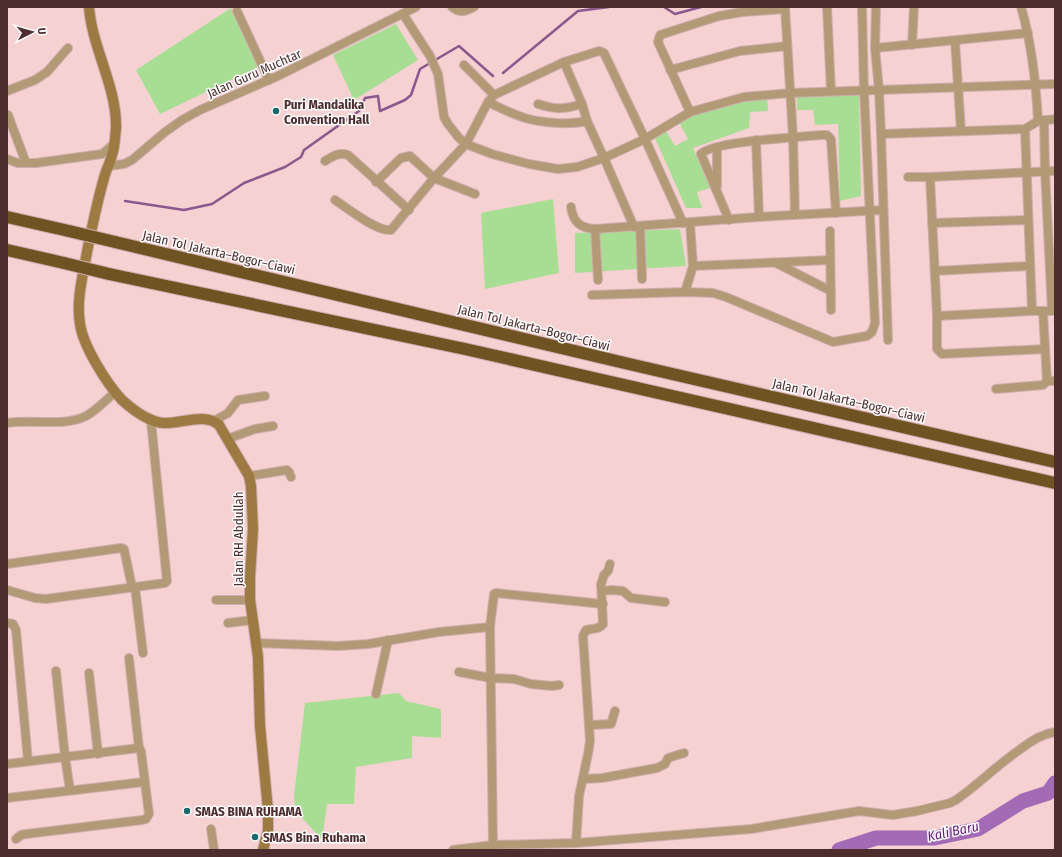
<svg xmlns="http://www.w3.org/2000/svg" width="1062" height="857" viewBox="0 0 1062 857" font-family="'Fira Sans Condensed',sans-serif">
	<rect width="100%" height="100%" fill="#f5d1d2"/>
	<g fill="#a8dd94">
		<polygon points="231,8 258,67 160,114 136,70"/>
		<polygon points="396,24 418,60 354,100 333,55"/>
		<polygon points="859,95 861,196 840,201 838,124 815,125 813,110 797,110 797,97"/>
		<path d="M767,97L768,111L750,112L749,128L693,148L710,188L697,192L702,208H686L655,138L666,131L675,146L688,139L679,122C706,107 737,101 767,97Z"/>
		<polygon points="553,199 559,273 485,289 481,213"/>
		<polygon points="680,229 686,266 575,273 575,233"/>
		<polygon points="399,693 406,701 441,709 441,738 412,736 412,758 356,767 354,804 327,804 322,840 296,811 294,796 305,703"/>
	</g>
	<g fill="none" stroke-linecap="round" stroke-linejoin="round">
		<g stroke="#8a588d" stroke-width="2.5">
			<polyline points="664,7 675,14 701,7"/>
			<polyline points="503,73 578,11 609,7"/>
			<polyline points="125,201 184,210 212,204 244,183 285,167 301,157 304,150 359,111 365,98 378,96 380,111 405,100 411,95 420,69 459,46 493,76"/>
		</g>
		<polyline stroke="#a36bb6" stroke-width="15" points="839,850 876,838 935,838 978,829 1023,801 1048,793 1055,783"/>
		<defs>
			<g id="street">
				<path d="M452,7C460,14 466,11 474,7"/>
				<polyline points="785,7 793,137 795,215"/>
				<polyline points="827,7 831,91"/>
				<path d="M876,7L875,48L879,90L881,134L1025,129L1038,121C1036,82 1032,44 1021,7"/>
				<polyline points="237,11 269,80"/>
				<polyline points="403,14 430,56 438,74 444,117 448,124 459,138 466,144 492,154 529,164 558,169 577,167 604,158 645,139 690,112 744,97 790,93 1055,84"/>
				<polyline points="955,41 961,131"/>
				<polyline points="912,45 914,7"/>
				<polyline points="875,48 1028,33"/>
				<polyline points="564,62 582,104 587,121 604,158 634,227"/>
				<polyline points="464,65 494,95"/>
				<polyline points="670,70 740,51 787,46"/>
				<polyline points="7,91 35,80 47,72 68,48"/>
				<path d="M488,102C500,108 512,114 525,118C542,123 569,125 587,121"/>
				<path d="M538,104C556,110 565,109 582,104"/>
				<polyline points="690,112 658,42 660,35 719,16 743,12 785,9"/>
				<polyline points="8,115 26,163"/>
				<polyline points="1041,121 1055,119"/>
				<polyline points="1025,129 1032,311 1052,311 1045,171 1044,120"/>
				<polyline points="881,134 888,340"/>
				<polyline points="756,140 759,217"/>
				<polyline points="7,159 18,163 36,163 102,154 115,143"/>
				<path d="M325,161C333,156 339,152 348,155L409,210"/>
				<polyline points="108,166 124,164 132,160 165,132 182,120 200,110 278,76 416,7"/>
				<polyline points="908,177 930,177"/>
				<polyline points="376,182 401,158 410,156 434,178 475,194"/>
				<polyline points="717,186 717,148"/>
				<path d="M335,200C347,208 377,232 391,230L434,178L466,144L488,102L494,95L564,62L599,51L604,53L645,139L683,223"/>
				<path d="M571,207C573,222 580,228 595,229L759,217L883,210"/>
				<path d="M729,220L701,154C713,141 800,137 821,135H827L831,139L836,213"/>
				<polyline points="932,223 1028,220"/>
				<polyline points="640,226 642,279"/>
				<polyline points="595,229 598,280"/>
				<polyline points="830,231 831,310"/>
				<polyline points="776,263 831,291"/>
				<polyline points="693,266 830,260"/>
				<polyline points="935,271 1029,266"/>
				<polyline points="685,292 693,266 690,223"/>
				<polyline points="592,295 685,292 713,293 726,297 833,342 867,336 872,332 875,323 864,91 862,7"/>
				<polyline points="1032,311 937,316 930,177 1055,171"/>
				<polyline points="1043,312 1047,381"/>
				<polyline points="937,316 937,349 942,354 1045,349"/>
				<polyline points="996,389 1043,385 1047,381 1055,381"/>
				<polyline points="214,421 228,413 238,400 265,396"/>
				<path d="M7,423C31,419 64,427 86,416C97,410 106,400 115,392"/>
				<polyline points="227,439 255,429 273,426"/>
				<polyline points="249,476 287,470 289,472 291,477"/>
				<polyline points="7,564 121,548 124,549 132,587"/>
				<polyline points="135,587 143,653"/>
				<polyline points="7,590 35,598 46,599 165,583 167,581 151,421"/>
				<polyline points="602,591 612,590 623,591 631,598 665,602"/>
				<polyline points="216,600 250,600"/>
				<polyline points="7,623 13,624 16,630 28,761"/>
				<polyline points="228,623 253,620"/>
				<polyline points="256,643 338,646 368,644 439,632 490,627"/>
				<polyline points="129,658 139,748"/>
				<polyline points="56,671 65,757 70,790"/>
				<polyline points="459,672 491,678 514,679 531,684 552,686 559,685"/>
				<polyline points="89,673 98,754"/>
				<polyline points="376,694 388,640"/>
				<polyline points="589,725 611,724 615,711"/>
				<polyline points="7,764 139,748 141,751 149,814 146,819 142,820 26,834 21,835 16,839"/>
				<polyline points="583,779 602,778 657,768 665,764 668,758 684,753"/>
				<polyline points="7,798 144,782"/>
				<polyline points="211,829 214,850"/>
				<path d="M576,843L579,796L588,754L590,741L583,636L586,630C593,628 599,630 603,624L601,584L604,575L608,571L610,564"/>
				<polyline points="493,845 490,627 494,594 496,593 603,604"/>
				<path d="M453,850L493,845L576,843L751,829L859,811L893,815L917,811L950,803L956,800C979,784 998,764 1022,748C1033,740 1042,734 1055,732"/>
			</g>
			<path id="secondary" d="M89,7C92,48 117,87 116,128C115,137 115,146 112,155C110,163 106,170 104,178C97,202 92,227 87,252C83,275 76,300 80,324C83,346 107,384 122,400C133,410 148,422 164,423C181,424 205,412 219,425L249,476L251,486L253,529L250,577V600L258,657L260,726L268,810V831L263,850"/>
			<g id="highway">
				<polyline points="7,217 69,231"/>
				<polyline points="115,242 629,364 1055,462"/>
				<polyline points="7,250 64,263"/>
				<polyline points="109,274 465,349 1055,483"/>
			</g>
		</defs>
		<use href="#street" stroke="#d0adae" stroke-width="10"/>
		<use href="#secondary" stroke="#d0adae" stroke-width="12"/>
		<use href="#highway" stroke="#d0adae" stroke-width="14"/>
		<use href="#street" stroke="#b29a77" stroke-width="8"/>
		<use href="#secondary" stroke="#9d7a42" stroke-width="10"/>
		<use href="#highway" stroke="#705323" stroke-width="12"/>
		<defs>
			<g id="highway-bridge">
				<polyline points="69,231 115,242"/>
				<polyline points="64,263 109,274"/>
			</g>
		</defs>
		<use href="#highway-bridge" stroke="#d0adae" stroke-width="14" stroke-linecap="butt"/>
		<use href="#highway-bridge" stroke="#705323" stroke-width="12"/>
	</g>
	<g fill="#1b686a" stroke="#fcfcfc" stroke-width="1.5">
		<circle cx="276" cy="111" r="4"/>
		<circle cx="187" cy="811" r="4"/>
		<circle cx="255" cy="837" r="4"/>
	</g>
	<g text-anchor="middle" stroke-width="3" stroke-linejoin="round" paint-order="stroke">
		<g font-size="13" fill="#4e2d2e" stroke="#fcfcfc">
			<text transform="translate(254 73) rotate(-24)" y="5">Jalan Guru Muchtar</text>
			<text transform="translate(219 252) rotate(13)" y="5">Jalan Tol Jakarta–Bogor–Ciawi</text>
			<text transform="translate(534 327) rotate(14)" y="5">Jalan Tol Jakarta–Bogor–Ciawi</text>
			<text transform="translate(849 400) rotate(13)" y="5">Jalan Tol Jakarta–Bogor–Ciawi</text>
			<text transform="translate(238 539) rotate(-90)" y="5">Jalan RH Abdullah</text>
		</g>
		<g font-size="13" font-weight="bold" fill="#4e2d2e" stroke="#fcfcfc" text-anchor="start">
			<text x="284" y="109">Puri Mandalika<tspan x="284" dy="15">Convention Hall</tspan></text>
			<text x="195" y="816">SMAS BINA RUHAMA</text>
			<text x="263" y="842">SMAS Bina Ruhama</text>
		</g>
		<g font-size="14" font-style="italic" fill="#631c78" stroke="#fcfcfc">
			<text transform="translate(953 831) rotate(-12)" y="5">Kali Baru</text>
		</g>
	</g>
	<rect width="1062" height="857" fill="none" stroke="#4e2d2e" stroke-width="16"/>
	<g transform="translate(32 32) rotate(84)" stroke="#fcfcfc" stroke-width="3" paint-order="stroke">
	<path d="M0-3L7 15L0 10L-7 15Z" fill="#4e2d2e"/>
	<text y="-6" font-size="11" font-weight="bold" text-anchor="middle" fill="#4e2d2e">U</text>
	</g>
</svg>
